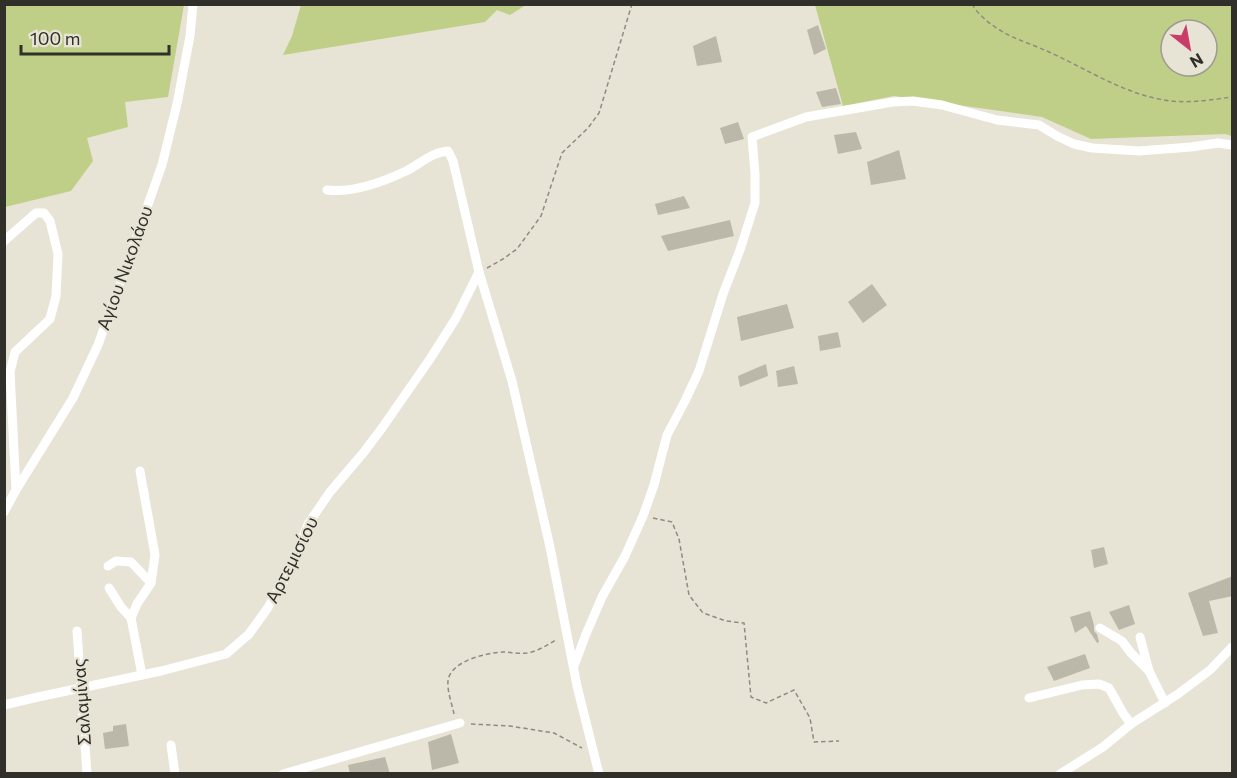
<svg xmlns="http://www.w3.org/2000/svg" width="1237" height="778" viewBox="0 0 1237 778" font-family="Commissioner,sans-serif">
	<rect width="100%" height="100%" fill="#e7e3d5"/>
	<g fill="#bfcf88" fill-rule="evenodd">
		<polygon points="4,5 184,5 168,97 125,102 128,127 87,138 93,161 71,191 5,207"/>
		<polygon points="301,5 301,4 526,5 510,15 497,10 485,22 283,55 292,36"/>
		<path d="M815,5H1232V136L1225,134L1091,139L1042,117L894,96L843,106ZM1171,30H1207V66H1171Z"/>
	</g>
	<g fill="#bbb8aa">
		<polygon points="818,25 826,49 814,55 807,30"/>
		<polygon points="716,36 722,62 697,66 693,46"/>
		<polygon points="836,88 841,104 822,107 816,92"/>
		<polygon points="738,122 744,139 725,144 720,128"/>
		<polygon points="856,132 862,149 838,154 834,135"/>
		<polygon points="899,150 906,179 871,185 867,162"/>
		<polygon points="684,196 690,208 658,215 655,204"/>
		<polygon points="730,220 734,236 668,251 661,236"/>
		<polygon points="872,284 887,305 863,323 848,302"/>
		<polygon points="787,304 794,328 741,341 737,317"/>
		<polygon points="838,332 841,347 820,351 818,336"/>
		<polygon points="766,364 768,376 740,387 738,376"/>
		<polygon points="794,366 798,384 778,387 776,371"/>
		<polygon points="1104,547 1108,564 1094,568 1091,550"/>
		<polygon points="1233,576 1233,596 1209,601 1218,633 1203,636 1188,593"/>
		<polygon points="1129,605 1135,624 1119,630 1109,612"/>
		<polygon points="1090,611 1094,625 1094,631 1097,634 1099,642 1097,643 1086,626 1075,633 1070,617"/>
		<polygon points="1085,654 1090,668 1054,681 1047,667"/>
		<polygon points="126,724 129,746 105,749 103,733 113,731 113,726"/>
		<polygon points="451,734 459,763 432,770 428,742"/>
		<polygon points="385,757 390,774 350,774 348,765"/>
	</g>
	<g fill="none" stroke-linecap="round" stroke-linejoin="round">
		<g stroke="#8e8c82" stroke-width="1.5" stroke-dasharray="4.5 3" stroke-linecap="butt">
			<path d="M972,4C978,15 992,26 1003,32C1017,40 1034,45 1049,52C1087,69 1122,93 1164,100C1186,104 1210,100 1232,97"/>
			<polyline points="487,268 503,259 517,249 541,216 562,153 588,128 599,113 632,4"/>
			<polyline points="653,518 672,522 679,539 689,595 703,613 726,621 744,623 751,697 766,703 794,690 810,718 814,742 839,741"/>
			<path d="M454,714C452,704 447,691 448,681C450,661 486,653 503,652C511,652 519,654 527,653C538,651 548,645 557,639"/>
			<polyline points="471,724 510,726 554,733 582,748"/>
		</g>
		<g stroke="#fff" stroke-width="9">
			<path d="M327,190C353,193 383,182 406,171C420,164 432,152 448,151L453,161L479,272L512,381L550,547L577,686L599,774"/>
			<polyline points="4,241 36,213 44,213 50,221 58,254 56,296 50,319 15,352 10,372 16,490"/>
			<polyline points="140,471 155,555 151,583 137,604 131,618 142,675"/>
			<polyline points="4,512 16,490 73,398 98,345 162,165 177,104 190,36 193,4"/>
			<polyline points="108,566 116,561 131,562 151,583"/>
			<polyline points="109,588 121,607 131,618"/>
			<polyline points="1100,628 1122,641 1131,653 1149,671"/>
			<polyline points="77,631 87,774"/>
			<polyline points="1140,637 1149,671 1165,703"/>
			<polyline points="574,666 586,634 602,597 625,556 643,516 654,485 667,435 685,401 699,371 723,294 740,250 755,203 755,174 752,137 806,117 893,102 913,101 942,105 997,120 1039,125 1057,136 1074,144 1092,148 1139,151 1191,147 1218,143 1232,145"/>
			<polyline points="1029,698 1082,685 1099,684 1109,688 1123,713 1131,724"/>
			<polyline points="4,705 38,697 161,671 226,654 249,634 267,609 288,574 308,524 330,492 364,452 382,428 430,359 456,318 479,272"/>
			<polyline points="171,745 175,774"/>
			<polyline points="283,774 460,723"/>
			<polyline points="1060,774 1103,747 1131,724 1178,694 1210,670 1232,647"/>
		</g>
	</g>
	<g text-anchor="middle" stroke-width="4.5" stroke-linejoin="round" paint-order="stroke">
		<g font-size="18" fill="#302f29" stroke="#e7e3d5">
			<text transform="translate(125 268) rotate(-70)" y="6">Αγίου Νικολάου</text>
			<text transform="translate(292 560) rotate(-63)" y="6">Αρτεμισίου</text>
			<text transform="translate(82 702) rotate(-94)" y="6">Σαλαμίνας</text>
		</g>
	</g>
	<rect width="1237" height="778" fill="none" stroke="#302f29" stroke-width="12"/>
	<g transform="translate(1189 48) rotate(149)"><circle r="28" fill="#e7e3d5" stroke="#9e9b90" stroke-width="1.5"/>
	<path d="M0-4.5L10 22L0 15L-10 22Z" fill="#ca3c6a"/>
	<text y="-9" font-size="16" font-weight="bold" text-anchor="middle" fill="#302f29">N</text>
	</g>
	<path d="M21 45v9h148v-9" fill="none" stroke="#302f29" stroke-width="3"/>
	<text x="30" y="45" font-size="18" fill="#302f29" stroke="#e7e3d5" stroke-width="4.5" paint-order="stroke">100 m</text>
</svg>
